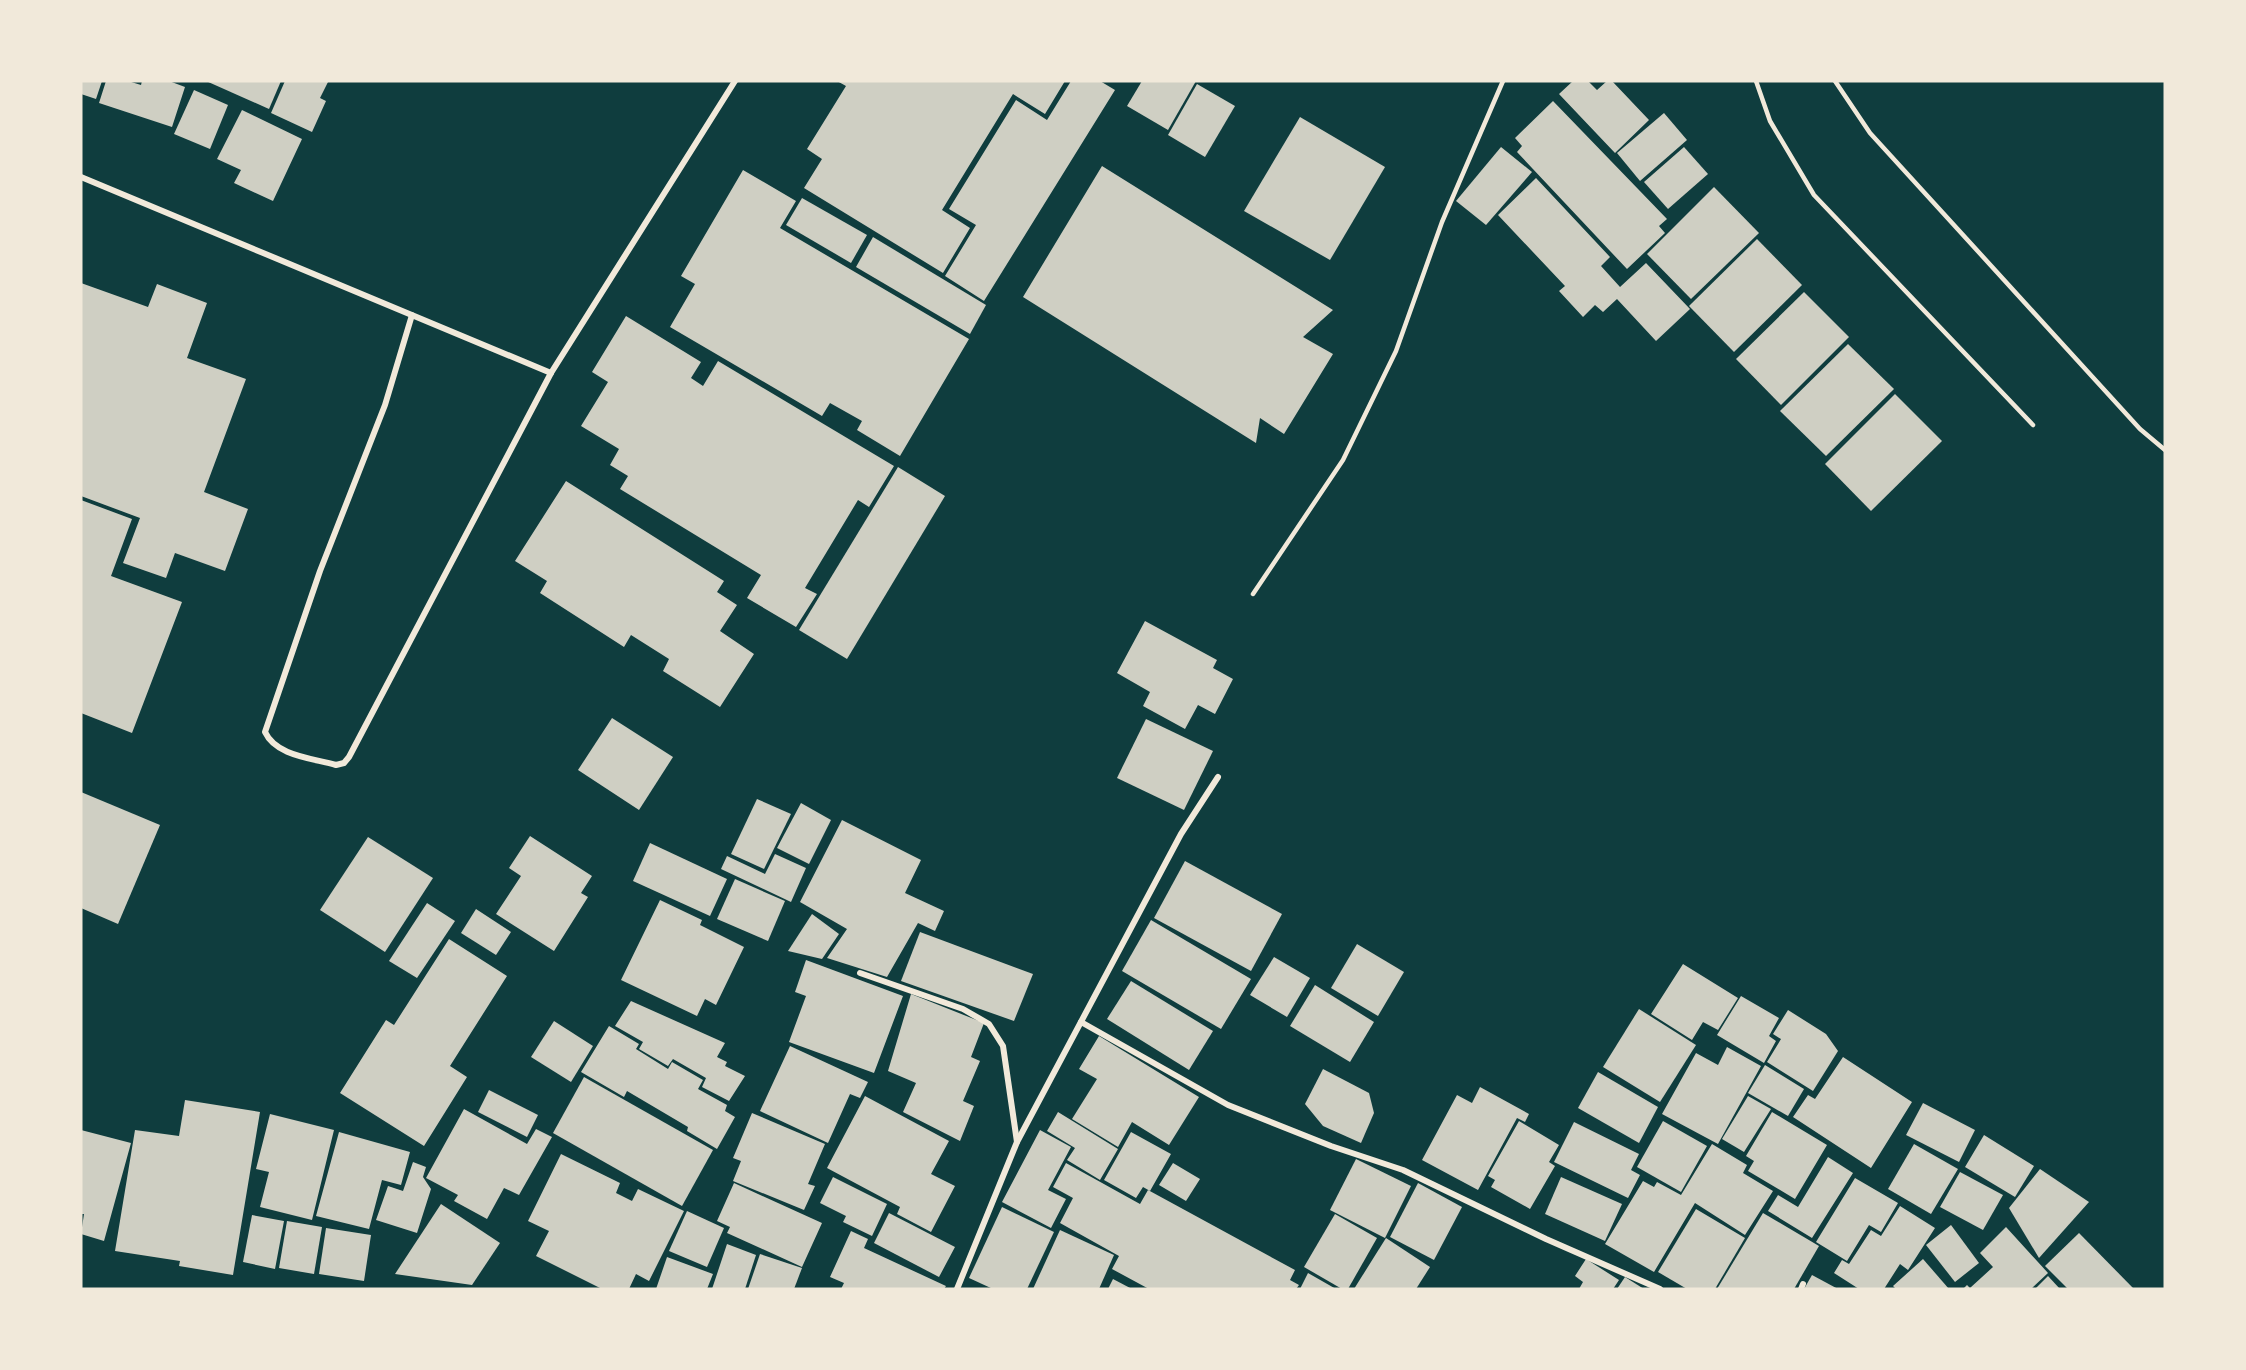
<svg xmlns="http://www.w3.org/2000/svg" width="2246" height="1370" viewBox="0 0 2246 1370" font-family="'Fira Sans',sans-serif">
	<rect width="100%" height="100%" fill="#0f3d3e"/>
	<g fill="#cfcfc3">
		<polygon points="81,81 102,81 96,99 81,94"/>
		<polygon points="106,81 128,81 141,85 142,81 169,81 185,87 172,127 99,103"/>
		<polygon points="206,81 281,81 269,109"/>
		<polygon points="285,81 328,82 320,98 326,101 312,132 271,113"/>
		<polygon points="837,81 1065,81 1045,114 1013,94 942,210 970,228 943,273 804,188 822,159 807,149 846,86"/>
		<polygon points="1071,81 1100,81 1115,90 984,301 945,276 976,225 949,209 1016,100 1047,120"/>
		<polygon points="1142,81 1196,81 1168,130 1127,106"/>
		<polygon points="1573,81 1588,81 1597,90 1607,81 1612,81 1649,120 1615,153 1559,94"/>
		<polygon points="1197,84 1235,106 1205,157 1168,135"/>
		<polygon points="194,90 228,105 210,149 174,134"/>
		<polygon points="1553,101 1667,219 1659,226 1665,233 1627,269 1517,152 1522,146 1515,138"/>
		<polygon points="242,110 302,139 273,201 234,183 241,170 217,159"/>
		<polygon points="1664,113 1687,140 1640,181 1617,153"/>
		<polygon points="1300,117 1385,167 1330,260 1244,211"/>
		<polygon points="1501,147 1532,172 1486,225 1456,201"/>
		<polygon points="1684,147 1708,174 1668,209 1644,182"/>
		<polygon points="1102,166 1333,310 1303,337 1333,354 1284,434 1260,418 1256,443 1023,297"/>
		<polygon points="743,170 796,201 780,228 969,339 900,456 857,430 862,421 830,403 822,416 670,327 695,284 681,276"/>
		<polygon points="1536,178 1610,257 1601,266 1620,287 1646,263 1690,309 1656,341 1617,299 1603,312 1595,305 1583,317 1559,291 1565,286 1498,215"/>
		<polygon points="1714,187 1759,233 1691,299 1647,254"/>
		<polygon points="802,198 867,235 851,263 786,225"/>
		<polygon points="873,237 986,305 970,334 856,267"/>
		<polygon points="1757,239 1802,285 1734,352 1689,306"/>
		<polygon points="81,283 148,307 157,284 207,303 187,358 246,379 204,492 248,509 225,571 175,553 166,578 123,563 140,518 81,496"/>
		<polygon points="1804,292 1849,337 1781,405 1736,359"/>
		<polygon points="626,316 701,362 691,378 703,386 718,361 894,466 869,507 858,500 805,588 817,594 796,627 747,598 761,575 620,489 628,476 610,465 619,449 581,426 608,382 592,372"/>
		<polygon points="1848,344 1894,389 1826,456 1780,411"/>
		<polygon points="1895,394 1942,441 1871,511 1825,464"/>
		<polygon points="898,467 945,496 847,659 799,630"/>
		<polygon points="566,481 724,581 717,592 737,605 720,631 754,654 720,707 663,671 669,659 631,635 624,647 540,593 547,581 515,561"/>
		<polygon points="81,500 132,519 111,576 182,602 132,733 81,713"/>
		<polygon points="1145,621 1217,660 1213,668 1233,679 1215,714 1198,705 1185,729 1143,706 1150,692 1117,673"/>
		<polygon points="612,718 673,757 639,810 578,770"/>
		<polygon points="1146,719 1213,751 1184,810 1117,778"/>
		<polygon points="81,792 160,825 118,924 81,908"/>
		<polygon points="757,799 791,814 764,869 731,854"/>
		<polygon points="801,803 831,820 809,864 777,848"/>
		<polygon points="842,820 921,860 905,893 944,911 935,931 918,923 887,977 827,958 847,929 800,902"/>
		<polygon points="530,836 592,876 581,893 588,897 554,951 496,914 521,876 509,868"/>
		<polygon points="368,837 433,878 385,952 320,910"/>
		<polygon points="650,843 727,879 710,916 633,881"/>
		<polygon points="775,854 806,868 791,902 721,869 727,856 765,874"/>
		<polygon points="1185,861 1282,914 1251,971 1154,918"/>
		<polygon points="735,879 785,901 768,941 717,919"/>
		<polygon points="660,900 702,920 700,925 744,947 716,1005 705,999 697,1016 621,980"/>
		<polygon points="427,903 455,921 417,978 389,961"/>
		<polygon points="476,909 511,932 496,955 461,933"/>
		<polygon points="812,914 839,934 822,959 788,951"/>
		<polygon points="1151,920 1251,979 1221,1029 1122,971"/>
		<polygon points="920,932 1033,974 1014,1021 901,981"/>
		<polygon points="449,939 507,976 450,1066 467,1077 424,1146 340,1093 386,1020 394,1025"/>
		<polygon points="1357,944 1404,972 1378,1016 1331,988"/>
		<polygon points="1274,957 1310,978 1287,1017 1250,995"/>
		<polygon points="806,960 903,996 874,1073 789,1042 806,996 795,992"/>
		<polygon points="1683,964 1738,998 1718,1030 1703,1022 1692,1040 1651,1014"/>
		<polygon points="1131,981 1213,1031 1189,1070 1107,1019"/>
		<polygon points="1315,985 1374,1022 1350,1062 1290,1026"/>
		<polygon points="911,994 984,1023 971,1057 980,1061 963,1101 974,1106 960,1141 903,1112 916,1083 888,1071"/>
		<polygon points="1741,996 1779,1018 1769,1036 1776,1041 1764,1063 1717,1035"/>
		<polygon points="631,1001 725,1043 717,1057 727,1062 725,1066 745,1076 729,1101 702,1087 706,1078 673,1059 668,1066 639,1049 643,1042 615,1026"/>
		<polygon points="1639,1009 1696,1045 1660,1102 1603,1067"/>
		<polygon points="1788,1010 1826,1034 1838,1051 1813,1091 1767,1062 1781,1039 1773,1034"/>
		<polygon points="554,1021 593,1046 571,1082 531,1057"/>
		<polygon points="609,1026 639,1044 636,1049 668,1069 672,1062 703,1080 698,1089 727,1105 725,1111 735,1117 717,1149 687,1131 688,1127 627,1091 624,1097 581,1072"/>
		<polygon points="1099,1036 1199,1097 1169,1145 1132,1122 1118,1147 1072,1119 1097,1079 1079,1069"/>
		<polygon points="790,1046 868,1082 860,1098 850,1094 828,1143 760,1111"/>
		<polygon points="1727,1047 1761,1066 1718,1144 1662,1114 1696,1053 1718,1065"/>
		<polygon points="1843,1057 1912,1102 1871,1168 1793,1117 1808,1095 1815,1099"/>
		<polygon points="1765,1065 1804,1089 1788,1116 1748,1093"/>
		<polygon points="1323,1069 1369,1093 1374,1113 1361,1143 1323,1126 1305,1104"/>
		<polygon points="1598,1072 1658,1107 1639,1143 1578,1108"/>
		<polygon points="584,1077 713,1150 682,1206 553,1133"/>
		<polygon points="1480,1087 1529,1114 1525,1122 1517,1118 1478,1190 1422,1160 1457,1095 1472,1103"/>
		<polygon points="489,1090 538,1115 527,1137 478,1112"/>
		<polygon points="865,1096 949,1141 931,1174 955,1186 931,1232 897,1214 900,1207 827,1168"/>
		<polygon points="1748,1096 1771,1109 1744,1152 1722,1139"/>
		<polygon points="185,1100 260,1112 233,1275 179,1266 180,1261 115,1251 135,1130 179,1136"/>
		<polygon points="1923,1103 1975,1130 1959,1162 1906,1135"/>
		<polygon points="464,1109 527,1144 536,1129 552,1137 519,1195 504,1188 487,1219 454,1201 458,1195 426,1178"/>
		<polygon points="1058,1112 1118,1149 1100,1180 1067,1160 1075,1148 1047,1131"/>
		<polygon points="1772,1112 1827,1145 1795,1199 1748,1171 1754,1161 1746,1156"/>
		<polygon points="752,1113 825,1144 808,1184 815,1186 804,1210 733,1181 741,1161 733,1158"/>
		<polygon points="270,1114 334,1130 312,1220 260,1207 269,1172 256,1169"/>
		<polygon points="1519,1121 1559,1145 1549,1162 1555,1166 1530,1209 1491,1187 1495,1180 1488,1176"/>
		<polygon points="1663,1121 1707,1146 1681,1192 1637,1167"/>
		<polygon points="1574,1122 1639,1154 1631,1170 1640,1175 1628,1198 1554,1162"/>
		<polygon points="81,1130 131,1143 104,1241 81,1234 84,1214 81,1214"/>
		<polygon points="1040,1130 1071,1147 1048,1190 1066,1199 1051,1228 1002,1202"/>
		<polygon points="339,1132 410,1152 401,1185 382,1180 369,1229 316,1216"/>
		<polygon points="1131,1132 1171,1154 1150,1191 1143,1187 1136,1198 1104,1180"/>
		<polygon points="1984,1135 2034,1166 2015,1197 1965,1167"/>
		<polygon points="1712,1144 1747,1165 1743,1173 1773,1191 1745,1235 1695,1203 1654,1272 1605,1244 1643,1181 1654,1187 1657,1182 1681,1195"/>
		<polygon points="1914,1144 1958,1169 1931,1214 1888,1189"/>
		<polygon points="561,1154 620,1183 616,1193 632,1201 638,1189 684,1211 649,1281 636,1274 629,1289 602,1289 536,1256 549,1231 528,1221"/>
		<polygon points="1828,1157 1853,1173 1812,1238 1768,1211 1778,1195 1798,1207"/>
		<polygon points="1356,1159 1411,1186 1385,1238 1330,1210"/>
		<polygon points="413,1162 426,1167 423,1177 431,1189 417,1233 376,1220 388,1186 403,1191"/>
		<polygon points="1066,1163 1140,1204 1148,1190 1295,1270 1290,1280 1299,1285 1296,1289 1149,1289 1112,1269 1119,1256 1060,1223 1073,1198 1053,1187"/>
		<polygon points="1173,1163 1200,1179 1186,1201 1159,1185"/>
		<polygon points="2040,1169 2089,1202 2039,1258 2009,1208"/>
		<polygon points="1960,1172 2003,1195 1983,1230 1940,1207"/>
		<polygon points="833,1177 887,1204 872,1236 843,1222 846,1216 820,1203"/>
		<polygon points="1561,1177 1622,1204 1605,1241 1545,1214"/>
		<polygon points="1855,1178 1898,1203 1881,1232 1869,1225 1847,1261 1816,1242"/>
		<polygon points="734,1183 822,1223 802,1267 727,1233 730,1227 717,1221"/>
		<polygon points="1418,1183 1462,1207 1434,1260 1390,1237"/>
		<polygon points="441,1204 500,1243 472,1285 395,1274"/>
		<polygon points="1900,1206 1935,1228 1908,1270 1900,1264 1884,1289 1859,1289 1834,1273 1842,1260 1849,1264 1871,1230 1881,1236"/>
		<polygon points="1002,1207 1054,1232 1027,1289 993,1289 969,1278"/>
		<polygon points="1696,1209 1745,1238 1715,1289 1687,1289 1658,1272"/>
		<polygon points="687,1211 724,1228 707,1267 669,1251"/>
		<polygon points="889,1213 955,1247 939,1277 874,1243"/>
		<polygon points="1763,1213 1819,1246 1794,1289 1717,1289"/>
		<polygon points="1335,1214 1377,1238 1348,1289 1342,1289 1304,1267"/>
		<polygon points="252,1215 284,1221 275,1269 243,1262"/>
		<polygon points="287,1221 322,1227 314,1274 279,1268"/>
		<polygon points="1951,1225 1979,1263 1955,1282 1926,1245"/>
		<polygon points="2006,1227 2048,1273 2031,1289 1963,1289 1967,1285 1970,1288 1993,1267 1980,1253"/>
		<polygon points="326,1228 371,1235 364,1281 319,1274"/>
		<polygon points="1060,1230 1114,1255 1099,1289 1033,1289"/>
		<polygon points="851,1231 868,1239 864,1248 946,1286 944,1289 841,1289 844,1283 830,1277"/>
		<polygon points="2079,1233 2134,1289 2068,1289 2045,1266"/>
		<polygon points="1386,1238 1430,1267 1416,1289 1354,1289"/>
		<polygon points="727,1244 756,1255 745,1289 712,1289"/>
		<polygon points="760,1254 802,1268 794,1289 748,1289"/>
		<polygon points="667,1257 713,1274 707,1289 656,1289"/>
		<polygon points="1586,1259 1619,1280 1613,1289 1579,1289 1583,1282 1575,1276"/>
		<polygon points="1923,1259 1949,1289 1896,1289 1893,1286"/>
		<polygon points="1308,1273 1336,1289 1300,1289"/>
		<polygon points="1812,1275 1838,1289 1804,1289"/>
		<polygon points="2048,1276 2060,1289 2035,1289"/>
		<polygon points="1625,1277 1644,1289 1617,1289"/>
		<polygon points="1113,1279 1132,1289 1108,1289"/>
	</g>
	<g fill="none" stroke-linecap="round" stroke-linejoin="round">
		<g stroke="#f1e9da" stroke-width="4.5">
			<polyline points="1756,81 1770,121 1814,195 2033,425"/>
			<polyline points="1835,81 1870,133 2140,429 2165,450"/>
			<polyline points="1253,594 1343,460 1396,351 1442,222 1503,81"/>
		</g>
		<g stroke="#f1e9da" stroke-width="6">
			<polyline points="81,177 551,373"/>
			<path d="M412,315L385,405L320,571L265,732C276,756 312,758 336,765L344,763L349,757L551,373L735,81"/>
			<polyline points="860,973 963,1009 989,1024 1003,1046 1017,1142"/>
			<polyline points="1081,1022 1228,1105 1331,1146 1403,1170 1546,1239 1660,1289"/>
			<polyline points="957,1289 1017,1142 1181,834 1218,777"/>
			<polyline points="1801,1289 1803,1284"/>
		</g>
	</g>
	<rect width="2246" height="1370" fill="none" stroke="#f1e9da" stroke-width="165"/>
</svg>
